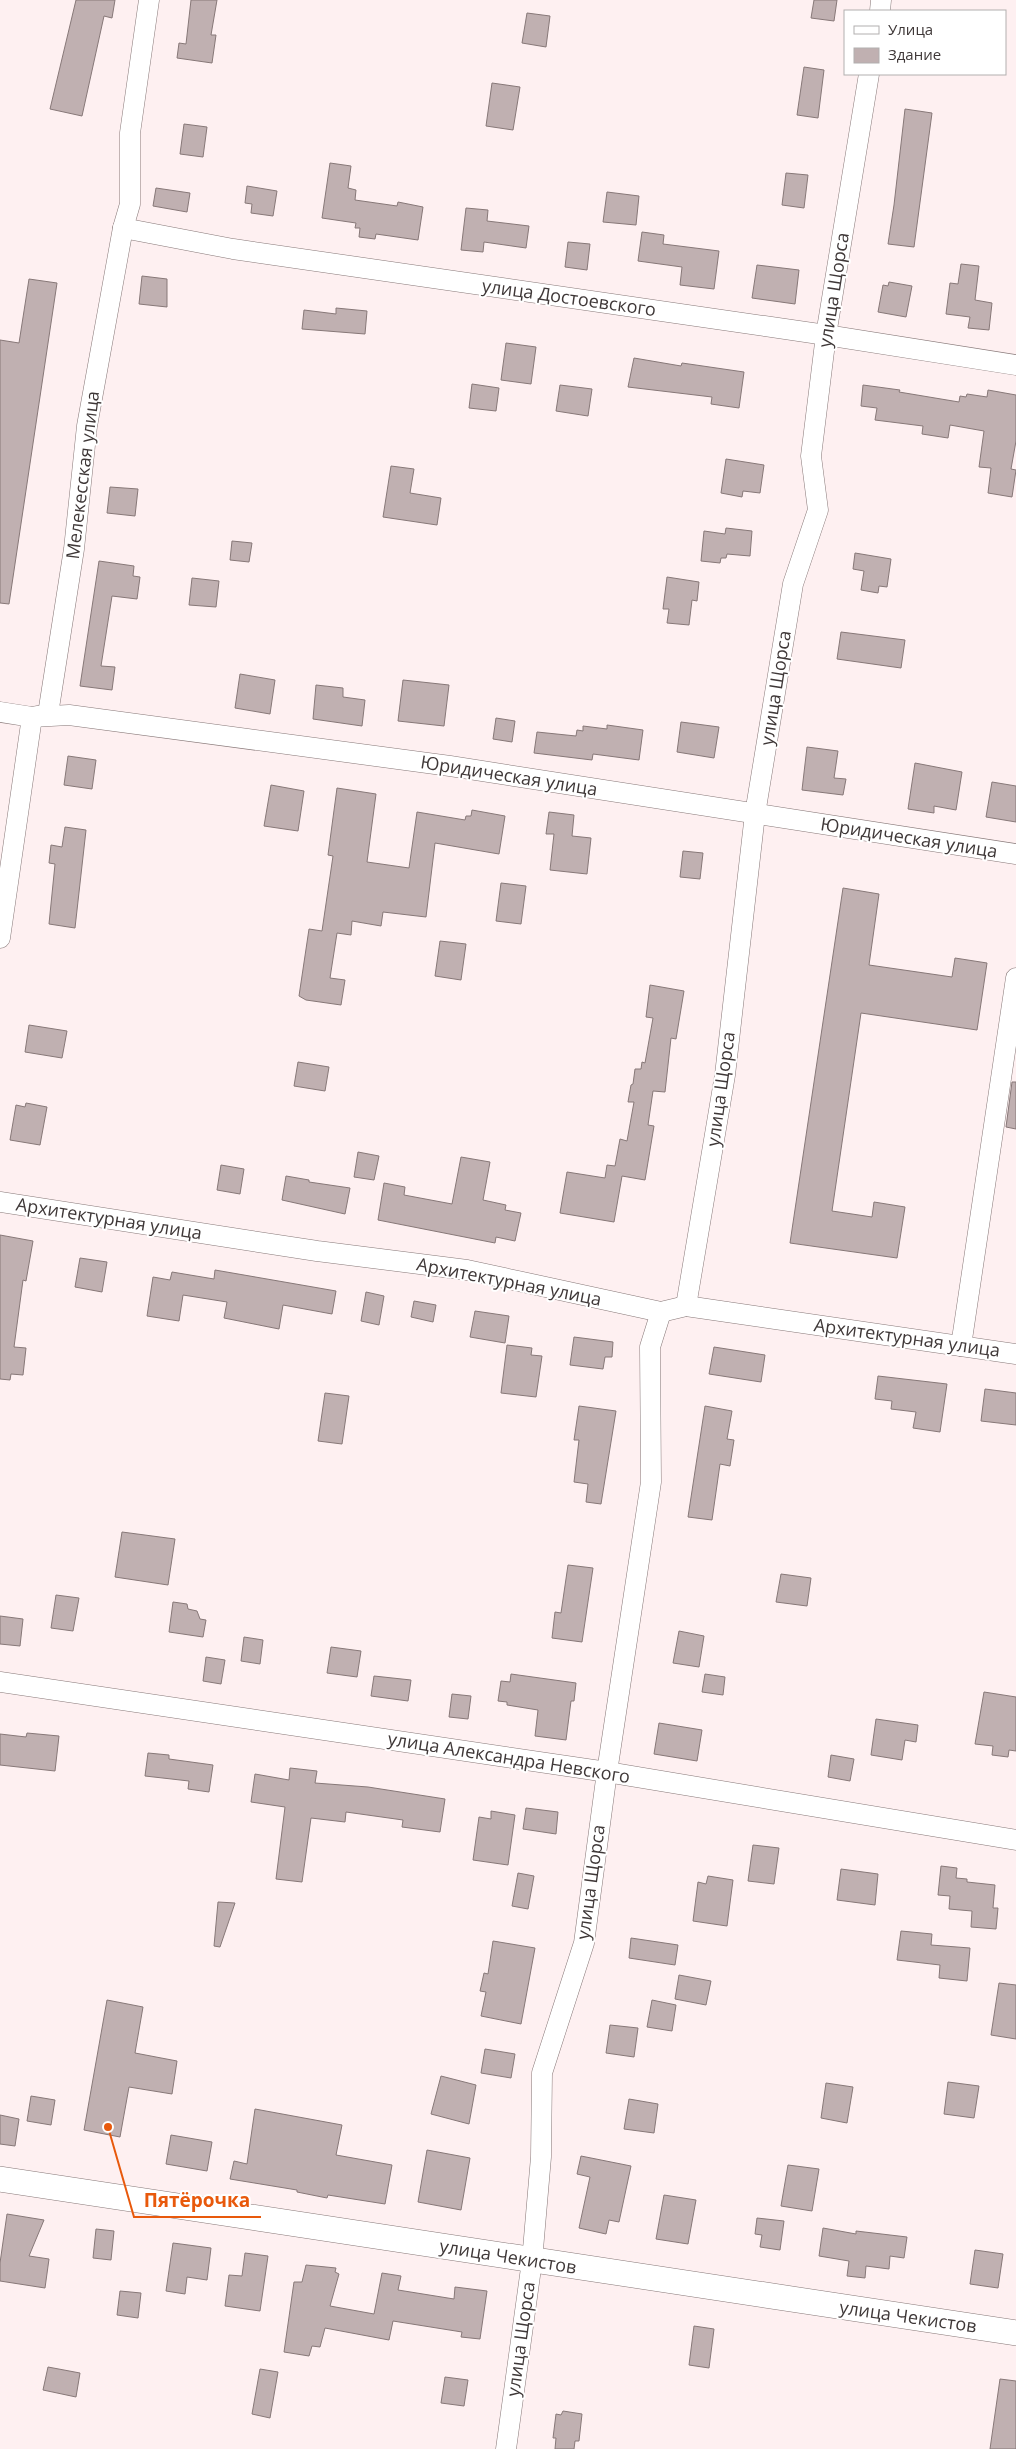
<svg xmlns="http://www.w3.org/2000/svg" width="1016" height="2449" viewBox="0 0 1016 2449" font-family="'Open Sans',sans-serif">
	<rect width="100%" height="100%" fill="#fef0f1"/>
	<g fill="#c0b0b1" stroke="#877878">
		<polygon points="76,0 115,0 112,18 104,16 82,116 50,109"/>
		<polygon points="191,0 217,0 211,35 216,35 212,63 177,58 179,43 186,44"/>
		<polygon points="814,0 837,0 834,21 811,18"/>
		<polygon points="527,13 550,16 546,47 522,43"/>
		<polygon points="804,67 824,70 818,118 797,115"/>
		<polygon points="492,83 520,87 513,130 486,126"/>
		<polygon points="905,109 932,113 914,247 888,244 894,205"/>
		<polygon points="184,124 207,127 203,157 180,154"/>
		<polygon points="330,163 351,166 348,188 356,190 355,200 397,206 398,202 423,207 418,240 376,234 375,239 359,237 360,228 355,228 356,223 322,218"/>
		<polygon points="786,173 808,175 804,208 782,205"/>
		<polygon points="247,186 277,191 273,216 251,213 252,204 245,203"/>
		<polygon points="156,188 190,193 187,212 153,206"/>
		<polygon points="607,192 639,196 636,225 603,222"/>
		<polygon points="466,208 488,210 487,221 529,226 526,248 484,242 483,252 461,250"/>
		<polygon points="642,232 664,235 663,244 719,251 714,289 680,285 682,267 638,261"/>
		<polygon points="568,242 590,244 587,270 565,267"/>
		<polygon points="961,264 979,266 975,300 992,303 989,330 968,328 970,317 946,314 950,283 958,284"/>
		<polygon points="757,265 799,270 795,304 752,298"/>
		<polygon points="142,276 167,279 167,307 139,304"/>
		<polygon points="29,279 57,283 9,604 0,603 0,340 19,343"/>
		<polygon points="889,282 912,286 906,317 878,312 883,285 888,286"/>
		<polygon points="336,308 367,311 365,334 302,329 304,310 336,314"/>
		<polygon points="506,343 536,347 531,384 501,380"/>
		<polygon points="634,358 681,366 682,363 744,372 739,408 711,404 712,397 628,387"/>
		<polygon points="472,384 499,388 496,411 469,408"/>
		<polygon points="560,385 592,389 588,416 556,411"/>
		<polygon points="863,385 900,390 899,392 959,402 960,396 966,397 967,394 987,397 988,390 1016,395 1016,441 1011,469 1016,470 1012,497 988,493 991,468 979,467 984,431 950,425 948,438 922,434 923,426 875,420 877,408 861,406"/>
		<polygon points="726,459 764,465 760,493 743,491 742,497 721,493"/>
		<polygon points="391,466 414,469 410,493 441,498 437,525 383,517"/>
		<polygon points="110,487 138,489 135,516 107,513"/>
		<polygon points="726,528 752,531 750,556 727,554 726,558 721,558 720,563 701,561 704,531 725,534"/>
		<polygon points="232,541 252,543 249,562 230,560"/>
		<polygon points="855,553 891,559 887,587 879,586 878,593 861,590 864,571 853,569"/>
		<polygon points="99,561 134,566 133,576 140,577 137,599 112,596 101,666 115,667 112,690 80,686"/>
		<polygon points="667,577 699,582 697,601 692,600 689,625 667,623 669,609 663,609"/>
		<polygon points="192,578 219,581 216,607 189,605"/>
		<polygon points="841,632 905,640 901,668 837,659"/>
		<polygon points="240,674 275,680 270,714 235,708"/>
		<polygon points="403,680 449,685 444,726 398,721"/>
		<polygon points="316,685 343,688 343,697 365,700 362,726 313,719"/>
		<polygon points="496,718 515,721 512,742 493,739"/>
		<polygon points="681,722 719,727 714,758 677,752"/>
		<polygon points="607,725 643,730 639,760 593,754 592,760 534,753 537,732 576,736 577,730 583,731 583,726 607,729"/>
		<polygon points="807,747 838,751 834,778 846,779 843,795 802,790"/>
		<polygon points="68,756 96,760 92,789 64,785"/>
		<polygon points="915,763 962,772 956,810 934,806 934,813 908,809"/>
		<polygon points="992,782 1016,786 1016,822 986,817"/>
		<polygon points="271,785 304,791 298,831 264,826"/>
		<polygon points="337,788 376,794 367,862 409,868 417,812 465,820 466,816 471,816 472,810 505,816 499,854 435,843 426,917 383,912 381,926 352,921 351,935 337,933 330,978 345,980 341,1005 306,1000 299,996 309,929 322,931 333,856 328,855"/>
		<polygon points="549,812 574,815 572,836 591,838 587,874 550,870 554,834 546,834"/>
		<polygon points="65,827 86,830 75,928 49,924 55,864 49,863 51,845 62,847"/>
		<polygon points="683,851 703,853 700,879 680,877"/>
		<polygon points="501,883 526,886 521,924 496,921"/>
		<polygon points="843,888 879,894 869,965 952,977 955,958 987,963 977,1030 861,1013 832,1211 872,1217 874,1202 905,1207 897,1258 790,1243"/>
		<polygon points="440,941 466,944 461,980 435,976"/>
		<polygon points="650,985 684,991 676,1039 671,1038 665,1092 653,1091 648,1125 654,1126 645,1180 622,1176 614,1222 560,1213 567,1172 605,1178 607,1165 615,1166 620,1139 627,1141 634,1102 628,1102 631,1085 633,1084 635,1069 641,1069 642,1062 645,1063 653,1018 646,1017"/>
		<polygon points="29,1025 67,1031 62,1058 25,1052"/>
		<polygon points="298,1062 329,1067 325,1091 294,1086"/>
		<polygon points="1012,1082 1016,1082 1016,1129 1006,1127"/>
		<polygon points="26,1103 47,1107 40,1145 10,1140 16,1105 25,1107"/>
		<polygon points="358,1152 379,1156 374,1180 354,1177"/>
		<polygon points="461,1157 490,1162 483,1200 506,1205 505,1210 521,1213 515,1241 496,1237 495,1243 378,1220 384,1183 405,1187 404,1195 452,1204"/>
		<polygon points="221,1165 244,1169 240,1194 217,1190"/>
		<polygon points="286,1176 309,1180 309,1182 350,1188 345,1214 282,1200"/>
		<polygon points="0,1235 33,1241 26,1281 23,1280 14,1347 26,1348 23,1375 11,1374 10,1380 0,1379"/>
		<polygon points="80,1258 107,1262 102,1292 75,1287"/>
		<polygon points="215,1270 336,1291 332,1314 283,1305 279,1329 224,1318 227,1302 183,1295 179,1321 147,1316 153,1277 170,1280 172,1272 214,1279"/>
		<polygon points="366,1292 384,1296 379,1325 361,1321"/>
		<polygon points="414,1301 436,1305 433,1322 411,1317"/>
		<polygon points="475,1311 509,1316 505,1343 470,1337"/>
		<polygon points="574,1337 613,1342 612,1357 605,1357 603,1369 570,1365"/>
		<polygon points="507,1345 532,1348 531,1355 542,1356 536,1397 501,1393"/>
		<polygon points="714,1347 765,1355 761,1382 709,1374"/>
		<polygon points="878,1376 947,1384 940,1432 913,1428 916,1412 891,1409 892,1401 875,1399"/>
		<polygon points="985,1389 1016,1393 1016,1425 981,1421"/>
		<polygon points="325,1393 349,1396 342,1444 318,1441"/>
		<polygon points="579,1406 616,1411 601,1504 586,1502 588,1484 574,1482 579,1440 574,1440"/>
		<polygon points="705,1406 732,1411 727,1439 734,1440 730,1466 720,1464 712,1520 688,1517"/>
		<polygon points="122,1532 175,1539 168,1585 115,1577"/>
		<polygon points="568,1565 593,1568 582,1642 552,1638 555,1612 561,1613"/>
		<polygon points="781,1574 811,1578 807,1606 776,1602"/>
		<polygon points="56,1595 79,1598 73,1631 51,1628"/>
		<polygon points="173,1602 187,1604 188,1609 197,1611 200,1619 206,1620 203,1637 169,1632"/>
		<polygon points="0,1616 23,1619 20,1646 0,1644"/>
		<polygon points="679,1631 704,1636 699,1667 673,1663"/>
		<polygon points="244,1637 263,1640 260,1664 241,1661"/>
		<polygon points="331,1647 361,1651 357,1677 327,1673"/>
		<polygon points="206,1657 225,1660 221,1684 203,1681"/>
		<polygon points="511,1674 576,1683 574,1701 571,1701 566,1740 535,1736 538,1710 507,1705 507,1702 498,1701 501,1681 510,1682"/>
		<polygon points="705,1674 725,1677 723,1695 702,1692"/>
		<polygon points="374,1676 411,1680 408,1701 371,1696"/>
		<polygon points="984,1692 1016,1697 1016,1751 1009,1750 1008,1757 992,1755 993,1746 975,1744"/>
		<polygon points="452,1694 471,1696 468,1719 449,1717"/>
		<polygon points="876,1719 918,1725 916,1742 905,1740 902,1760 871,1755"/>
		<polygon points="659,1723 702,1730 697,1761 654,1754"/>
		<polygon points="27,1733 59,1736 55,1771 0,1765 0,1734 26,1737"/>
		<polygon points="148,1753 169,1755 169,1759 213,1765 209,1792 188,1789 189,1781 145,1776"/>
		<polygon points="831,1755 854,1759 850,1781 828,1777"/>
		<polygon points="290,1768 317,1771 315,1783 368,1787 445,1799 440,1832 402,1827 403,1820 346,1812 345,1822 311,1818 302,1882 276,1879 285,1807 251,1802 255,1774 289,1780"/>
		<polygon points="526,1808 558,1812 556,1834 523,1829"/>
		<polygon points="491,1811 515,1815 508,1865 473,1860 479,1817 491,1819"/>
		<polygon points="753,1845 779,1848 774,1884 748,1881"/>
		<polygon points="941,1866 957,1868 956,1878 967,1879 967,1882 995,1885 993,1908 998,1908 996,1929 971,1927 972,1911 949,1909 950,1896 938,1895"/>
		<polygon points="841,1869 878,1874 875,1905 837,1900"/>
		<polygon points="518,1873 534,1876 528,1909 512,1906"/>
		<polygon points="708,1876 733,1880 727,1926 693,1921 698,1882 706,1884"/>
		<polygon points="218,1902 235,1903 220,1947 214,1946"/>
		<polygon points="901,1931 932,1934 931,1945 970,1948 967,1981 939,1978 940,1965 897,1960"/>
		<polygon points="631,1938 678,1945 675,1965 629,1958"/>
		<polygon points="493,1941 535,1948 521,2024 481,2016 486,1992 480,1991 484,1973 488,1974"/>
		<polygon points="679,1975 711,1981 706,2005 675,1999"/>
		<polygon points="999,1983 1016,1985 1016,2039 991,2035"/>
		<polygon points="107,2000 143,2007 135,2053 177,2061 172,2094 129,2087 120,2137 84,2130"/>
		<polygon points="652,2000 676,2005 672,2031 647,2027"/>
		<polygon points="610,2025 638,2028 634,2057 606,2053"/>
		<polygon points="485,2049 515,2054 511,2078 481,2073"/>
		<polygon points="441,2076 476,2085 469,2124 431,2114"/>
		<polygon points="948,2082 979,2086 974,2118 944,2114"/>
		<polygon points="826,2083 853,2087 847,2123 821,2118"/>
		<polygon points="31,2096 55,2100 51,2125 27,2121"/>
		<polygon points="629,2099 658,2104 654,2133 624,2129"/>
		<polygon points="255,2109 342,2125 336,2155 392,2165 385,2204 328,2195 327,2198 297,2192 297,2190 230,2179 234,2161 247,2164"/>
		<polygon points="0,2115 19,2119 15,2146 0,2144"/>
		<polygon points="171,2135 212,2142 207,2171 166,2164"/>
		<polygon points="427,2150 470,2158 461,2210 418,2202"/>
		<polygon points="581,2156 631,2166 619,2222 609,2220 606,2234 579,2228 590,2177 577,2174"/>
		<polygon points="788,2165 819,2169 812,2211 781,2206"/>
		<polygon points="664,2195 696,2200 688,2244 656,2239"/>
		<polygon points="7,2214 44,2220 29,2256 49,2259 45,2288 0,2281 0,2263"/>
		<polygon points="757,2218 784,2221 780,2250 760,2247 762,2235 755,2234"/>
		<polygon points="823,2228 856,2234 856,2231 907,2237 904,2258 890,2256 889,2269 866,2266 865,2278 847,2276 849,2261 819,2256"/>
		<polygon points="96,2229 114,2231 111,2260 93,2258"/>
		<polygon points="173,2243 211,2248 207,2280 187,2277 185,2294 166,2291"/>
		<polygon points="975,2250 1003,2254 998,2288 970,2284"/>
		<polygon points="245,2253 268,2256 260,2311 225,2306 229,2275 242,2276"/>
		<polygon points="306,2265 336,2268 335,2272 339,2274 330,2306 374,2314 382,2273 401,2276 398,2290 454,2299 455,2287 487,2291 480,2339 461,2337 462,2332 393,2321 389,2340 325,2328 320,2347 312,2346 309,2356 284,2352 294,2282 302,2282"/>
		<polygon points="120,2291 141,2293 138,2318 117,2315"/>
		<polygon points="694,2326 714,2329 709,2368 689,2365"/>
		<polygon points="48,2367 80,2373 76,2397 43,2390"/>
		<polygon points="260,2369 278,2372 270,2418 252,2414"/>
		<polygon points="445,2377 468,2380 464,2406 441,2403"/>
		<polygon points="1000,2379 1016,2381 1016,2449 990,2449"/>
		<polygon points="563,2411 582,2414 579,2441 575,2441 574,2449 555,2449 556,2438 553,2438 556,2414 561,2415"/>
	</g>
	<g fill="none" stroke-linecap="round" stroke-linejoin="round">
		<defs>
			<g id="minor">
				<polyline points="880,11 881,0"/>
				<polyline points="123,228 233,249 826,335 1016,365"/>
				<polyline points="0,712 32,717 69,715 450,766 1016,854"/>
				<polyline points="0,938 32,717 48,714 74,549 87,426 123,228 130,204 130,133 149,0"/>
				<polyline points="0,1202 317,1251 467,1270 661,1312 686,1306 1016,1354"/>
				<polyline points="686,1306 725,1075 755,814 793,584 818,510 811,456 826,335 869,74"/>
				<polyline points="961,1346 1016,978"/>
				<polyline points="0,1682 607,1772 1016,1840"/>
				<polyline points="506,2449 532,2261 541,2157 542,2073 584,1943 607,1772 651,1482 650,1347 661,1312"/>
			</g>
			<polyline id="major" points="0,2179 1016,2333"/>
		</defs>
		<use href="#minor" stroke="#877878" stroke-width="21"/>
		<use href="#major" stroke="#877878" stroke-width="26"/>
		<use href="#minor" stroke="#fff" stroke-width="20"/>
		<use href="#major" stroke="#fff" stroke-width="25"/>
	</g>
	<g text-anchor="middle" stroke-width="4" stroke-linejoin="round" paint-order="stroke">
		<g font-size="18" fill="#3f3838" stroke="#fff">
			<text transform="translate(834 290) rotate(-81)" y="6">улица Щорса</text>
			<text transform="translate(569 298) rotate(8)" y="6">улица Достоевского</text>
			<text transform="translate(83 475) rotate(-83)" y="6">Мелекесская улица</text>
			<text transform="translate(776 688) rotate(-81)" y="6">улица Щорса</text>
			<text transform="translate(509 776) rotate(9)" y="6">Юридическая улица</text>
			<text transform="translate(909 838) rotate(9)" y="6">Юридическая улица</text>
			<text transform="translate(721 1089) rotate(-82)" y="6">улица Щорса</text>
			<text transform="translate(109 1219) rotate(9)" y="6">Архитектурная улица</text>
			<text transform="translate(509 1282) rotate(11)" y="6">Архитектурная улица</text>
			<text transform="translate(907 1338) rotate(8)" y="6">Архитектурная улица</text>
			<text transform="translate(509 1758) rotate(9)" y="6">улица Александра Невского</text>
			<text transform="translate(591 1882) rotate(-82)" y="6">улица Щорса</text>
			<text transform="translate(508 2257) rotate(9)" y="6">улица Чекистов</text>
			<text transform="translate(908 2317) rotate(8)" y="6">улица Чекистов</text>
			<text transform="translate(521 2339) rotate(-82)" y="6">улица Щорса</text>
		</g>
	</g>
	<path fill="none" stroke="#e8590c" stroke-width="2" d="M108 2127L134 2217H261"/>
	<circle fill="#e8590c" stroke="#fff" stroke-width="2" cx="108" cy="2127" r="5"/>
	<g font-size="19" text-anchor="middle" font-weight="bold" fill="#e8590c" stroke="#fff" stroke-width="4" stroke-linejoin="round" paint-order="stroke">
		<text x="197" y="2207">Пятёрочка</text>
	</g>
	<rect x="844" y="10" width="162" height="65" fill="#ffffff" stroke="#b2afaf"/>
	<rect x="854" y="26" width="25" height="8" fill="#ffffff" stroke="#b2afaf"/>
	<text x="888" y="35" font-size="15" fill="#3f3838">Улица</text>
	<rect x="854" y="48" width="25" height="15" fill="#c0b0b1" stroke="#b2afaf"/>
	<text x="888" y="60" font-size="15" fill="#3f3838">Здание</text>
</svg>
